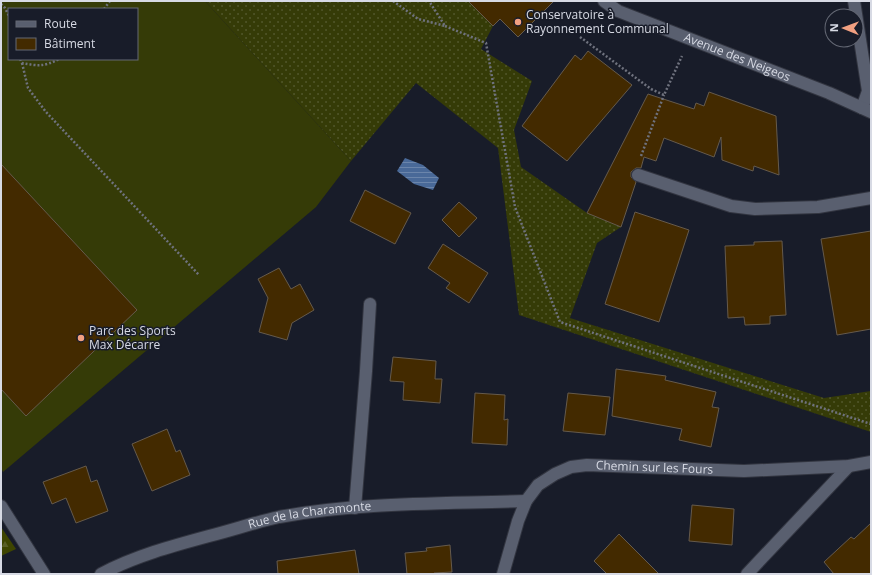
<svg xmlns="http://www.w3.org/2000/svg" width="872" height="575" viewBox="0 0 872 575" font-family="'Open Sans',sans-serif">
	<defs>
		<pattern id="grass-dots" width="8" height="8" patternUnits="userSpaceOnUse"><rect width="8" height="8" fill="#353b07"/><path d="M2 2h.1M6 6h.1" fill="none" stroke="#52572b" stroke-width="1.8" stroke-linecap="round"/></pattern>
		<pattern id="forest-firs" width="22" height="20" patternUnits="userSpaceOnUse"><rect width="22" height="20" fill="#3e4501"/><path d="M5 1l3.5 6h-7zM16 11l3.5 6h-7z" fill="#595f26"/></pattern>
		<pattern id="water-rules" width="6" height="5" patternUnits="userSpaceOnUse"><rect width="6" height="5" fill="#496998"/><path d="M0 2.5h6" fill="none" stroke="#6b85ab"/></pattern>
	</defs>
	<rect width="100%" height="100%" fill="#181c29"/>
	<polygon fill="url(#grass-dots)" points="205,1 468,1 493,26 481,49 532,81 514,130 521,167 587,213 621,227 597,243 570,318 824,398 871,391 871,432 519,315 498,148 416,83 351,161"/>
	<polygon fill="url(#forest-firs)" points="1,527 16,549 1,556"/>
	<path fill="#353b07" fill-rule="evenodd" d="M1,1H205L351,161L316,207L3,472L1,468ZM9,9H137V59H9Z"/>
	<polygon fill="url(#water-rules)" points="405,158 423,165 439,178 433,190 414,184 397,171"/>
	<g fill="#432a00" stroke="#655a4c">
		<polygon points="468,1 554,1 518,37 500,19 493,26"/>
		<polygon points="588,51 632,85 567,161 522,126 575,55 581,60"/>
		<polygon points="709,92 776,116 779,175 754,166 753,171 722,160 721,137 714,157 664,138 656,161 644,157 641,168 636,168 631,172 631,177 636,182 621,227 587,213 648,94 694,109 696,103 704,106"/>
		<polygon points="1,164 137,310 26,416 1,389"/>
		<polygon points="365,190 411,213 395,244 350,221"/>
		<polygon points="459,202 477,218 459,237 442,220"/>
		<polygon points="635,212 689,230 659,322 605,304"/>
		<polygon points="871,231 871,329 837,335 821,239"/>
		<polygon points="782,241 786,315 770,316 770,324 745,325 744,317 728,318 725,246 754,245 754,242"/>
		<polygon points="443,244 488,273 469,303 446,288 450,283 428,268"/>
		<polygon points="279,268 291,289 300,284 314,310 292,323 287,340 259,332 268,298 258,279"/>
		<polygon points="393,357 436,361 435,379 442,379 440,403 403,400 404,382 390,381"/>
		<polygon points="616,369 666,376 665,380 716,392 712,407 719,408 711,447 679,440 682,429 612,416"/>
		<polygon points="475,393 505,395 504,420 508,419 507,445 472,443"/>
		<polygon points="568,393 610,397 605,435 563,431"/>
		<polygon points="167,429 176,452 180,450 190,475 152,491 132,444"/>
		<polygon points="86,466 91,482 97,480 108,511 76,523 66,498 52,504 43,482"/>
		<polygon points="692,505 734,509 732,545 689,541"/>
		<polygon points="871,523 871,574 834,574 824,562 851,537 854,539"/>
		<polygon points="619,534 659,574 607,574 594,561"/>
		<polygon points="450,545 452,572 434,573 435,574 407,574 405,553 427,551 426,548"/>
		<polygon points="355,550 359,574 278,574 277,561"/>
	</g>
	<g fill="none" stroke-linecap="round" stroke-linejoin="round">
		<defs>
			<g id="lane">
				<polyline points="854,1 868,91 862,108"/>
				<polyline points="638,175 731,206 755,209 818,207 871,198"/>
				<polyline points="355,508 366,371 370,304"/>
				<polyline points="747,574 849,466"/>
			</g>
			<g id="street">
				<path id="s1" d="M604,1L618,11L829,93L871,112"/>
				<polyline points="1,506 44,574"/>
				<path id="s2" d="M101,574C135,556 172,546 209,536C233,530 256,522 279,517C358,502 446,504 526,501"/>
				<path id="s3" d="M503,574L518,521L526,501L538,485L555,474L571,467L587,465L744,471L849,466L871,462"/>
			</g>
		</defs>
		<use href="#lane" stroke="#323540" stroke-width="14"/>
		<use href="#street" stroke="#323540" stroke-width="14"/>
		<g stroke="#6f727e" stroke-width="2.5" stroke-dasharray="2 2" stroke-linecap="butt">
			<polyline points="393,1 418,19 445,26 429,1"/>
			<polyline points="1,4 5,8 9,16"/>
			<polyline points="104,9 110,1"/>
			<polyline points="445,26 486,43 515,207 560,322 871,424"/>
			<polyline points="580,37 651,89 664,95 682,56"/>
			<path d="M20,59L22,63C38,66 44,67 59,59"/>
			<polyline points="22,63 28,88 46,112 199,275"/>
			<polyline points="641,156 664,95"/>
		</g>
		<use href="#lane" stroke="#595f6f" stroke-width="12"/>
		<use href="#street" stroke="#595f6f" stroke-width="12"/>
	</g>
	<g fill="#f2a081" stroke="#181c29" stroke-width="1.5">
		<circle cx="518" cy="22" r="4"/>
		<circle cx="81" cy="338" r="4"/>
	</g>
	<g text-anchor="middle" stroke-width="3" stroke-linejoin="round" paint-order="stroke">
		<g font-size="12" fill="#d7dae4" stroke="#181c29" text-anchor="start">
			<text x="526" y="19">Conservatoire à<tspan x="526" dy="14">Rayonnement Communal</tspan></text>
			<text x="89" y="335">Parc des Sports<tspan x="89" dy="14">Max Décarre</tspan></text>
		</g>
		<g font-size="12" fill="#d7dae4" stroke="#181c29">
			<text dy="4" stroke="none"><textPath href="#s1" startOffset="145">Avenue des Neigeos</textPath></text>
			<text dy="4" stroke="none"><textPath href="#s3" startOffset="218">Chemin sur les Fours</textPath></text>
			<text dy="4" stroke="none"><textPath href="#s2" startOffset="218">Rue de la Charamonte</textPath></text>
		</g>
	</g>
	<rect width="872" height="575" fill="none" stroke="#d7dae4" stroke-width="4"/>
	<rect x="8" y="8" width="130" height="52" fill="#181c29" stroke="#646874"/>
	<rect x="16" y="21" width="20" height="6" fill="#595f6f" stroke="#646874"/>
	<text x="44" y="28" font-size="12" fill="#d7dae4">Route</text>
	<rect x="16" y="38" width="20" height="12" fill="#432a00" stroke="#646874"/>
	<text x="44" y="48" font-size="12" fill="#d7dae4">Bâtiment</text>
	<g transform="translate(844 28) rotate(271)"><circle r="19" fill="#181c29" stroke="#646874"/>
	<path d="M0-3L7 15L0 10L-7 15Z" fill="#f2a081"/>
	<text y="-6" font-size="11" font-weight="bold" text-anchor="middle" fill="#d7dae4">N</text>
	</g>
</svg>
